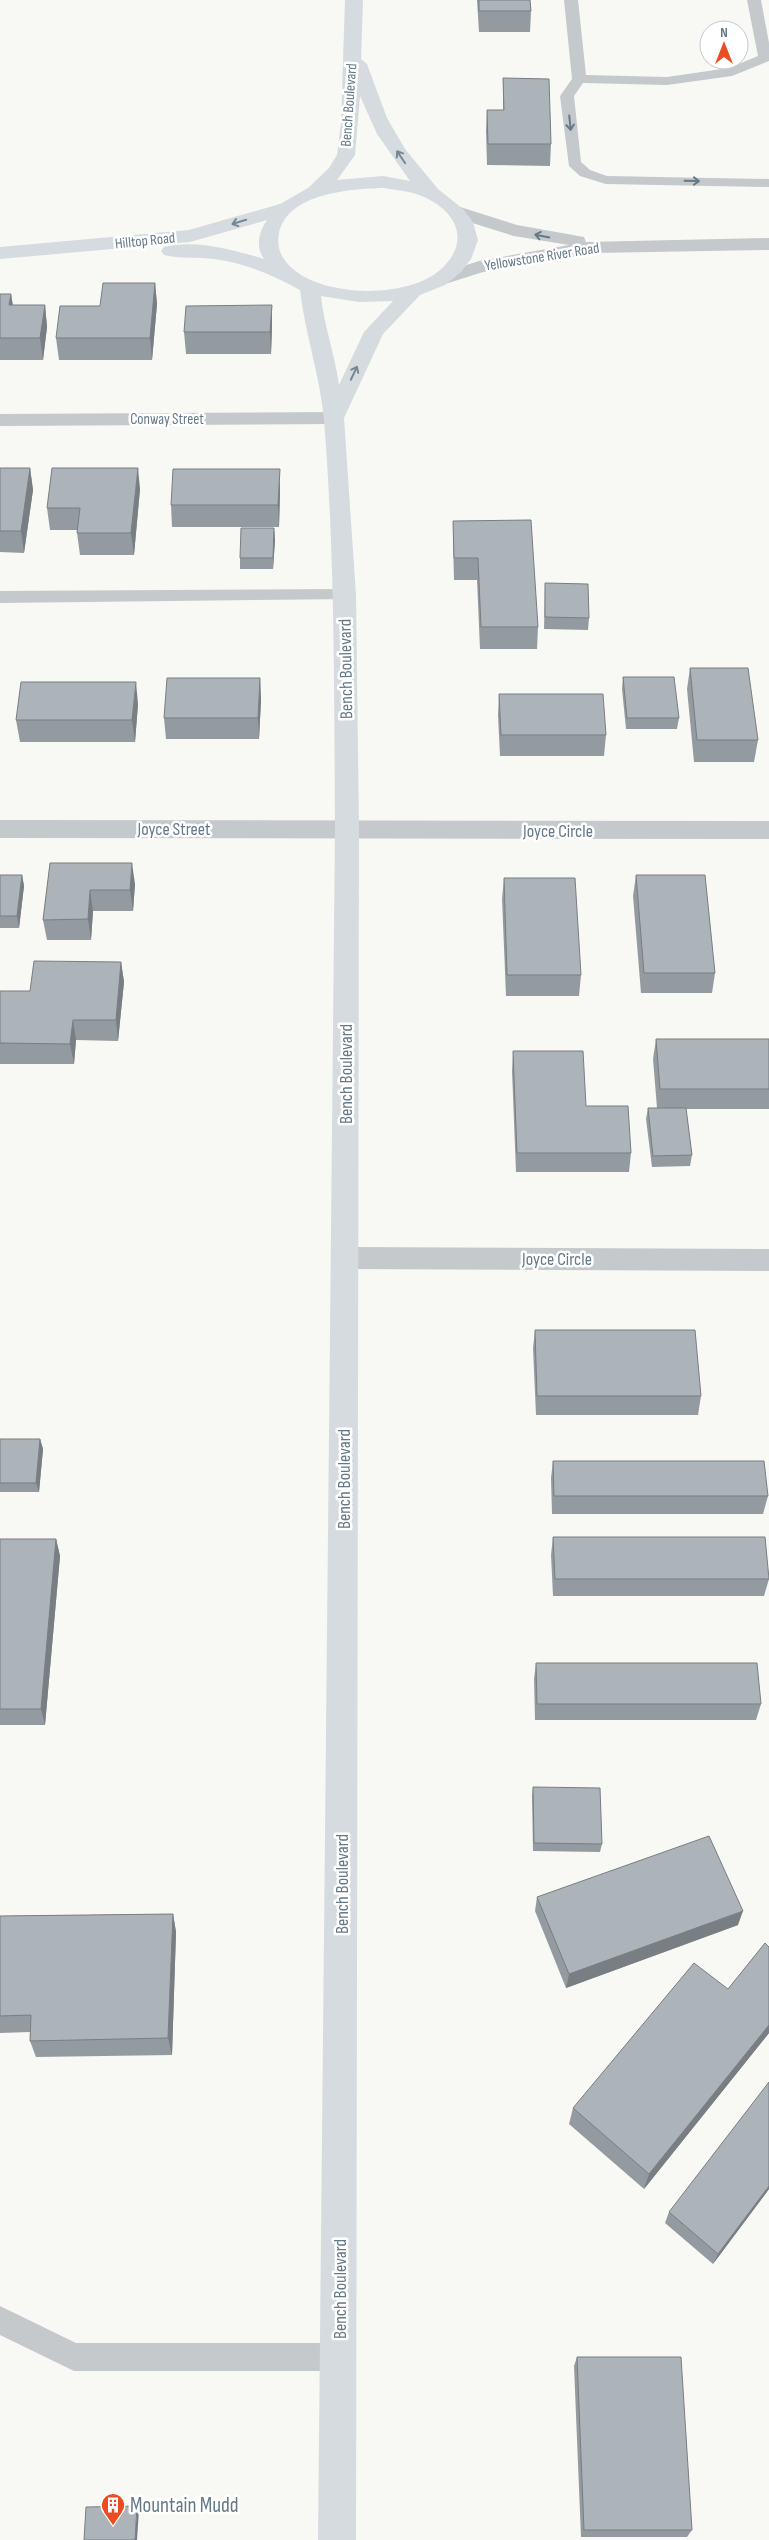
<svg xmlns="http://www.w3.org/2000/svg" width="769" height="2540" font-family="'Sofia Sans Condensed',sans-serif">
  <style>
    .lines { fill: none; stroke-linecap: round; stroke-linejoin: round }
    .service { fill: #c5c9cc; fill-rule: evenodd }
    .minor { fill: #c5c9cc; fill-rule: evenodd }
    .tertiary { fill: #c5c9cc; fill-rule: evenodd }
    .secondary { fill: #d6dbdf; fill-rule: evenodd }
    .wall { fill: #949ba0 }
    .shaded-wall { fill: #787e82 }
    .building { fill: #acb4ba; stroke: #787e82 }
    .oneway { stroke: #657987 }
    .oneway2 { stroke: #768894 }
    .labels { text-anchor: middle; dominant-baseline: central; stroke-width: 5; stroke-linejoin: round; paint-order: stroke }
    .far-street-label { font-size: 15px; fill: #657987; stroke: #fff }
    .street-label { font-size: 18px; fill: #657987; stroke: #fff }
    .near-poi-label { font-size: 21px; fill: #657987; stroke: #fff; text-anchor: start }
  </style>
  <rect width="100%" height="100%" fill="#f8f8f5"/>
  <g class="lines">
    <path class="service" d="M564,0H578L586,75L667,77L729,68L758,56L747,0H761L769,43V61L732,76L667,85L583,83L574,96L581,162L590,170L607,176L769,179V187L606,184L580,176L569,166L560,96L572,79Z
      M345,589L351,591L354,595L351,599L0,603V591Z
      M0,2306L76,2343H339L349,2347L353,2357L349,2367L339,2371H74L0,2335Z"/>
    <path class="minor" d="M334,412L341,413L344,418L341,423L334,424L0,426V414Z
      M0,820L769,821V839L0,838Z
      M345,1247L769,1249V1271L345,1269L335,1266L331,1258L335,1250Z"/>
    <path class="tertiary" d="M457,206L517,225L584,237L586,242L769,238V250L593,253L483,272L442,285L435,283L432,279L435,275L479,261L569,245L514,236L450,216L447,212L450,208Z"/>
    <path class="secondary" d="M345,0H363L361,59L367,64L387,118L405,149L438,189L463,209L473,222L478,240L471,259L461,272L445,285L420,295L383,334L344,418L356,595L359,829L356,2540H318L335,829C334,692 335,556 324,420C320,375 305,334 300,290C273,275 245,263 214,259C198,257 180,259 164,255L161,251L164,247C196,239 234,250 264,259C255,246 259,232 267,220L190,242L0,259V247L189,230L280,204L308,188L329,168L337,155L341,123ZM360,96L377,134L410,181L383,176L337,180L355,155ZM383,188C396,190 411,191 424,197C458,212 471,243 440,270C406,300 315,298 286,262C279,253 277,244 279,233C288,193 350,189 383,188ZM321,296L359,302L393,301L364,332L339,385C335,355 324,326 321,296Z"/>
  </g>
  <path class="wall" d="M477,0H530L531,11L530,32H479Z
    M503,78L551,144L550,166L487,165L486,131L487,110H503Z
    M155,283L157,304L152,360H59L56,338L100,306Z
    M0,294H11L13,305H45L47,327L43,360H0Z
    M272,305V327L271,354H186L184,332Z
    M0,468H30L33,490L24,553L0,552Z
    M140,489L134,555H80L77,533V530H50L47,508Z
    M280,491L279,527H172L171,505Z
    M453,521L538,627L537,649H480L477,580H454L453,542Z
    M274,528L275,540L273,569H240V558Z
    M545,583L589,618L588,630L544,629Z
    M690,668L758,740L754,762H694L687,689Z
    M623,677L679,718L677,729H626L622,689Z
    M260,678L261,700L259,739H166L164,718Z
    M499,694L606,735L604,756H500L498,715Z
    M138,704L135,742H20L16,720Z
    M50,863L135,884L133,911H93L91,940H47L43,920Z
    M0,875H22L24,886L19,928H0Z
    M636,875L715,973L712,993H641L633,896Z
    M504,878L581,975L579,996H506L502,899Z
    M121,962L124,982L118,1041L76,1040L74,1064H0V991H30Z
    M656,1039H769V1109H686L692,1155L690,1166L652,1167L646,1119L648,1108H657L653,1059Z
    M513,1051L586,1106L631,1153L629,1172H516L512,1071Z
    M535,1330L701,1396L698,1415H536L533,1348Z
    M0,1439H40L43,1449L39,1492H0Z
    M553,1461L768,1496L763,1514H552L551,1478Z
    M553,1537L769,1579L764,1596H553L551,1555Z
    M0,1539H56L60,1556L45,1725H0Z
    M536,1663L761,1704L756,1720H535L534,1679Z
    M533,1787L602,1844L600,1852L533,1851L532,1796Z
    M537,1897L738,1925L566,1988L535,1911Z
    M173,1914L176,1932L172,2055L36,2057L30,2041V2032L0,2033V1916Z
    M769,1947V2033L644,2189L569,2124L573,2108L728,1989Z
    M769,2189L713,2264L665,2223L669,2212Z
    M577,2357L692,2530L687,2537H581L574,2366Z"/>
  <path class="shaded-wall" d="M155,283L157,304L152,360L150,338Z
    M11,294L14,315L9,305Z
    M45,305L47,327L43,360L40,338Z
    M272,305V327L271,354L270,332Z
    M30,468L33,490L24,553L21,531Z
    M138,468L140,489L134,555L131,533Z
    M280,469V491L279,527L278,505Z
    M274,528L275,540L273,569V558Z
    M260,678L261,700L259,739L258,718Z
    M136,682L138,704L135,742L132,720Z
    M132,863L135,884L133,911L130,890Z
    M22,875L24,886L19,928L17,916Z
    M90,890L93,911L91,940L88,919Z
    M121,962L124,982L118,1041L116,1020Z
    M73,1020L76,1040L74,1064L70,1044Z
    M40,1439L43,1449L39,1492L36,1483Z
    M56,1539L60,1556L45,1725L41,1709Z
    M743,1911L738,1925L566,1988L569,1974Z
    M173,1914L176,1932L172,2055L168,2038Z
    M769,2025V2033L644,2189L649,2174Z
    M769,2186V2189L713,2264L718,2254Z
    M137,2506L139,2510L137,2540H135Z"/>
  <path class="building" d="M479,0H530L531,11H479Z
    M503,78L549,79L551,144H488L487,110H504Z
    M103,283H155L150,338H56L60,306H100Z
    M0,294H11L9,305H45L40,338H0Z
    M272,305L270,332H184L186,306Z
    M0,468H30L21,531H0Z
    M52,468H138L131,533H77L80,508H47Z
    M173,469H280L278,505H171Z
    M531,520L538,627H481L478,558H454L453,521Z
    M241,528H274L273,558H240Z
    M545,583L588,584L589,618L545,617Z
    M690,668H748L758,740H697Z
    M623,677H674L679,718H627Z
    M167,678H260L258,718H164Z
    M21,682H136L132,720H16Z
    M499,694H603L606,735H501Z
    M50,863H132L130,890H90L88,919L43,920Z
    M0,875H22L17,916H0Z
    M636,875H705L715,973H644Z
    M504,878H575L581,975H507Z
    M34,961L121,962L116,1020H73L70,1044L0,1043V991H30Z
    M656,1039H769V1089H660Z
    M513,1051H583L586,1106H628L631,1153H517Z
    M648,1108H686L692,1155L653,1156Z
    M535,1330H695L701,1396H537Z
    M0,1439H40L36,1483H0Z
    M553,1461H764L768,1496H554Z
    M553,1537H765L769,1579H555Z
    M0,1539H56L41,1709H0Z
    M536,1663H757L761,1704H537Z
    M533,1787L600,1788L602,1844L534,1843Z
    M709,1836L743,1911L569,1974L537,1897Z
    M173,1914L168,2038L30,2041L31,2015L0,2016V1916Z
    M765,1943L769,1947V2025L649,2174L573,2108L694,1963L728,1989Z
    M769,2082V2186L718,2254L669,2212Z
    M577,2357H681L692,2530H584Z
    M137,2506L135,2540H84L86,2507Z"/>
  <defs><path id="oneway-shaft" d="M-6 0H5M1.5-3L5.5 0L1.5 3" fill="none" stroke-width="1.6" stroke-linecap="round" stroke-linejoin="round" transform="scale(1.25)"/></defs>
  <g class="oneway">
    <use href="#oneway-shaft" transform="translate(570 123) rotate(84)"/>
    <use href="#oneway-shaft" transform="translate(692 181) rotate(1)"/>
    <use href="#oneway-shaft" transform="translate(542 236) rotate(-169)"/>
  </g>
  <g class="oneway2">
    <use href="#oneway-shaft" transform="translate(401 157) rotate(-124)"/>
    <use href="#oneway-shaft" transform="translate(239 222) rotate(163)"/>
    <use href="#oneway-shaft" transform="translate(354 373) rotate(-65)"/>
  </g>
  <defs>
    <g id="building-pin" transform="scale(1.25)"><path d="M0 17L-7.5 6A9.5 9.5 0 1 1 7.5 6Z" fill="#eb4c22" stroke="#fff"/><path d="M-4-6H4V6H1V3H-1V6H-4ZM-2.5-4.3h1.7v1.8h-1.7ZM.8-4.3h1.7v1.8H.8ZM-2.5-1h1.7V.8h-1.7ZM.8-1h1.7V.8H.8Z" fill="#fff"/></g>
  </defs>
  <g fill-rule="evenodd">
    <use href="#building-pin" x="113" y="2505"/>
  </g>
  <g class="labels">
    <g class="far-street-label">
      <text transform="translate(349 105) rotate(-86)">Bench Boulevard</text>
      <text transform="translate(145 241) rotate(-6)">Hilltop Road</text>
      <text transform="translate(542 257) rotate(-9)">Yellowstone River Road</text>
      <text x="167" y="419">Conway Street</text>
    </g>
    <g class="street-label">
      <text transform="translate(346 669) rotate(-91)">Bench Boulevard</text>
      <text x="174" y="829">Joyce Street</text>
      <text x="558" y="831">Joyce Circle</text>
      <text transform="translate(346 1074) rotate(-90)">Bench Boulevard</text>
      <text x="557" y="1259">Joyce Circle</text>
      <text transform="translate(344 1479) rotate(-90)">Bench Boulevard</text>
      <text transform="translate(342 1884) rotate(-90)">Bench Boulevard</text>
      <text transform="translate(340 2289) rotate(-90)">Bench Boulevard</text>
    </g>
    <g class="near-poi-label">
      <text x="130" y="2505">Mountain Mudd</text>
    </g>
  </g>
  <g transform="translate(724 45)"><circle r="24" fill="#ffffff" stroke="#c1c9cf"/>
  <path d="M0-4L9 19L0 12L-9 19Z" fill="#eb4c22"/>
  <text y="-8" font-size="14" font-weight="bold" text-anchor="middle" fill="#657987">N</text>
  </g>
</svg>
